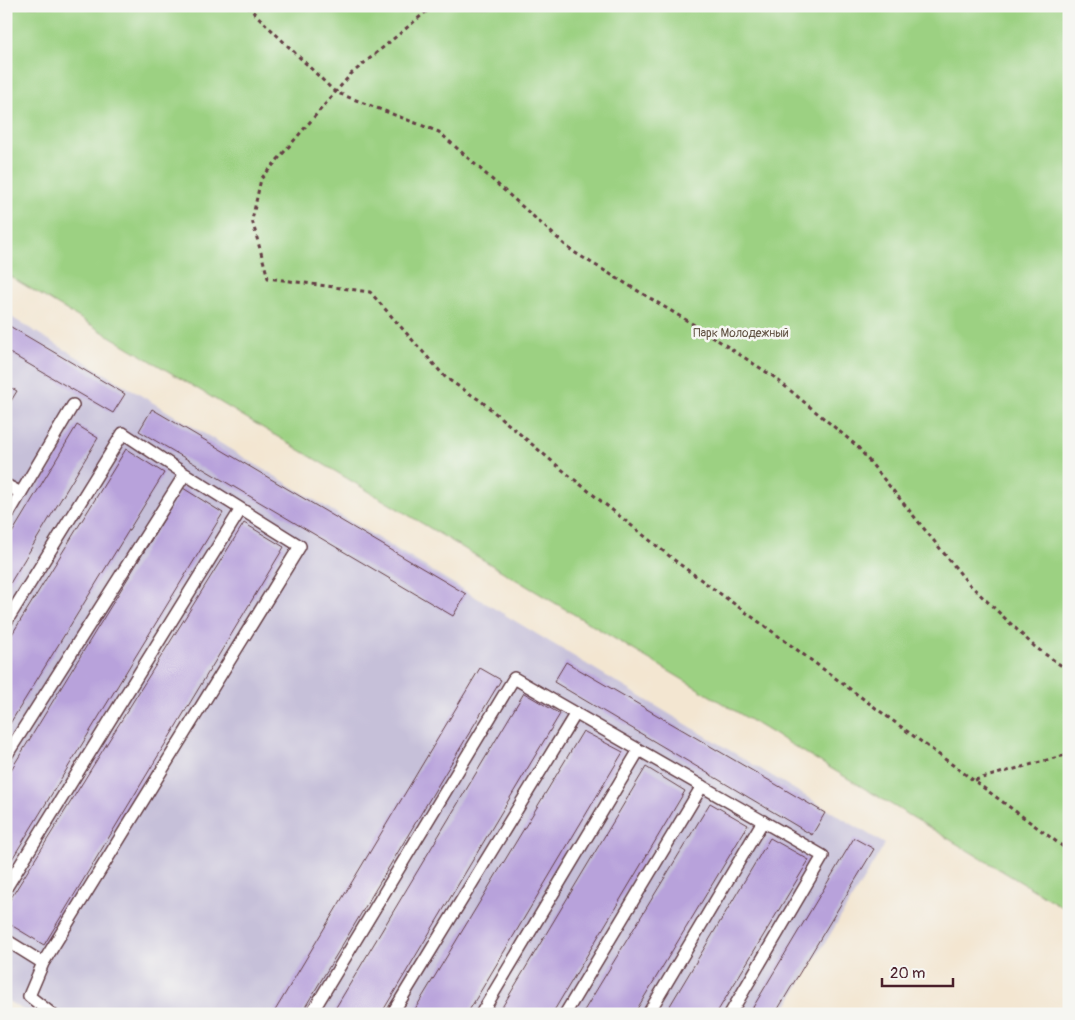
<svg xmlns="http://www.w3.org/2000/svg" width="1075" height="1020" font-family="Pangolin,sans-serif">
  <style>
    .industrial { fill: #c6c0d9 }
    .green { fill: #9cd182; stroke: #737856 }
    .building { fill: #b8a2db }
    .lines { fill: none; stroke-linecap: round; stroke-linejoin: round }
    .lane-casing { stroke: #633d44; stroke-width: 14 }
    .path { stroke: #633d44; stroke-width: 3; stroke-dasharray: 4 4; stroke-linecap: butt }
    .lane { stroke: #fff; stroke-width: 11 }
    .labels { text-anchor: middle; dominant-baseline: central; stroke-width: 5; stroke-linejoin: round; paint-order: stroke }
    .park-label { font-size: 12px; fill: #635445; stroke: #f6f6f2 }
  </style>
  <rect width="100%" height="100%" fill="#f6f6f2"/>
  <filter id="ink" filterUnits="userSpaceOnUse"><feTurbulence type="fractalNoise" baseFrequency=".02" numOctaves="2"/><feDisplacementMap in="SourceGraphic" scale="10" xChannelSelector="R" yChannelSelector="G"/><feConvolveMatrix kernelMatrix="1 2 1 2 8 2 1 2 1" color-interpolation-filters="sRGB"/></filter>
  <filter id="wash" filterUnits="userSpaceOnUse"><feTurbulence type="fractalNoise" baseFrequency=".0096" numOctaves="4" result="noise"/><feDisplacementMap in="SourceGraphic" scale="20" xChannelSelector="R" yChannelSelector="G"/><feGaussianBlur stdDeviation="1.12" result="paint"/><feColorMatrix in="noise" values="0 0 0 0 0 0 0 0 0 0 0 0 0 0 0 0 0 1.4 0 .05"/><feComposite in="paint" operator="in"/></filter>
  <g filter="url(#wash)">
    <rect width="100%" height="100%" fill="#f3e6d1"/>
    <path class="industrial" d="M6,314L885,844L782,1014H30L6,1000Z"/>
    <path class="green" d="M6,6H1069V911L6,274Z"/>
    <g id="blocks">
      <path class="building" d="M6,324L125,394L113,413L6,351Z
        M6,385L17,391L6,409Z
        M152,409L466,594L453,616L139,431Z
        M77,425L98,438L6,590V543Z
        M126,449L164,473L6,730V644Z
        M183,488L223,513L6,869V778Z
        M244,523L284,547L44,945L6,922V906Z
        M566,662L825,813L812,835L554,682Z
        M480,668L501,680L301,1014H273Z
        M524,693L560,714L381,1014H332Z
        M583,731L623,752L467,1014H412Z
        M646,767L685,791L552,1014H498Z
        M710,803L748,825L634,1014H582Z
        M770,838L809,860L716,1014H665Z
        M854,838L874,849L775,1014H749Z"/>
    </g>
  </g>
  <g filter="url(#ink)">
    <use href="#blocks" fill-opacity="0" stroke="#633d44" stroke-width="1"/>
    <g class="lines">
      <g class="lane-casing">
        <path id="lane" d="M6,485L21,493
          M6,518L73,405
          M6,622L123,433L185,474L6,756
          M6,888L241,509L185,474
          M6,940L43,963
          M52,1014L29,996L43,963L300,546L241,509
          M311,1014L514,678L823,856L730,1014
          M392,1014L576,713
          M481,1014L639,750
          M565,1014L702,786
          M648,1014L763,821"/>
      </g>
      <path class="path" d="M247,6L335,92L439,132L572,251L696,326L774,377L857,446L968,583L1035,647L1069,671
        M433,6L351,74L261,179L252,220L268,278L370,292L446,378L481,401L560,468L678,563L777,635L1069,851
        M975,780L1069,754"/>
      <use href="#lane" class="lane"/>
    </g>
  </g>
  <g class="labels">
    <g class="park-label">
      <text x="741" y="333">Парк Молодежный</text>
    </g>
  </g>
  <rect width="1075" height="1020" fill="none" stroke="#f6f6f2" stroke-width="25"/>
  <path d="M882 978v8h71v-8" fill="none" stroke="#4a1f2b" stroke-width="2.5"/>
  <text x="890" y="978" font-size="15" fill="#4a1f2b" stroke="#f6f6f2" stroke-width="4" paint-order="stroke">20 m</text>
</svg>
